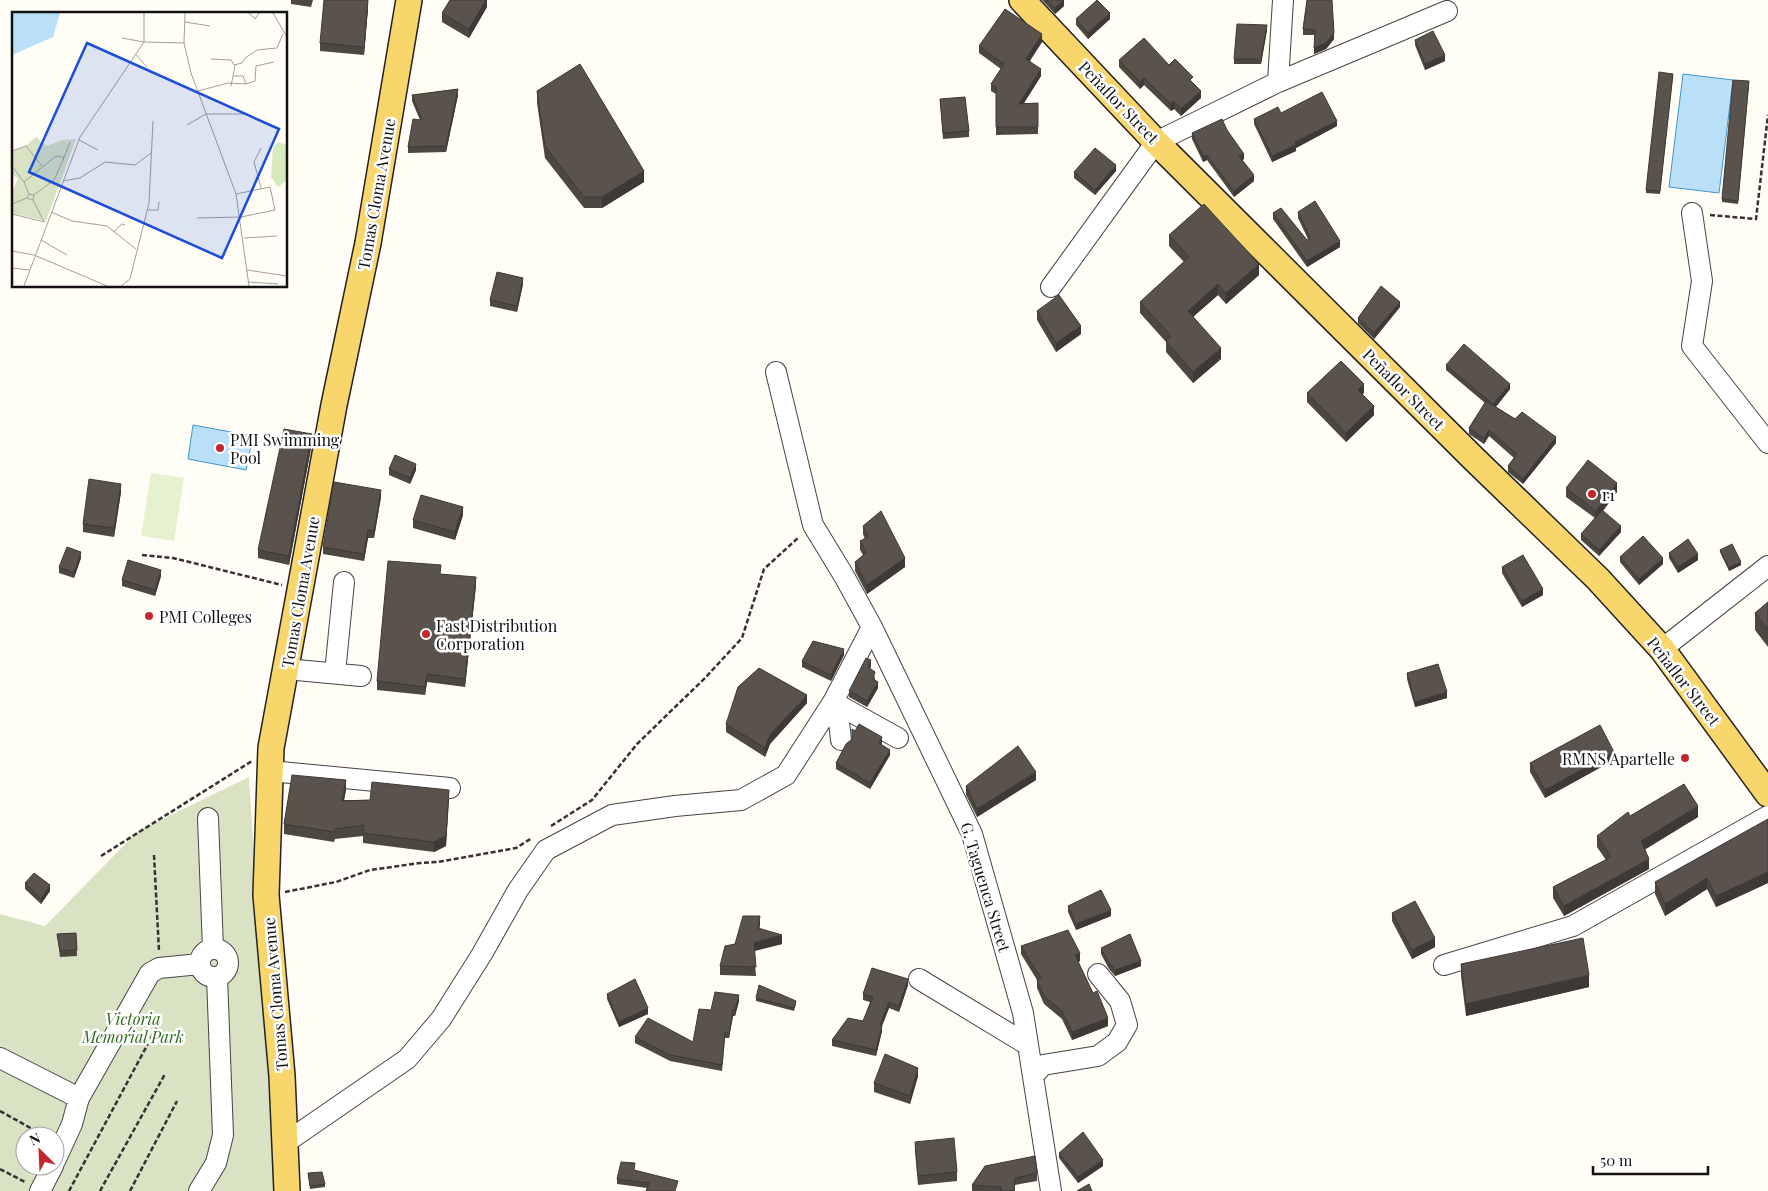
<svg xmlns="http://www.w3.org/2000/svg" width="1768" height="1191" font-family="'Playfair Display',serif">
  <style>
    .cemetery { fill: #d9e3c4; fill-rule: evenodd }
    .pitch { fill: #e6f2cf }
    .water { fill: #b9e0f7; stroke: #3f96cf }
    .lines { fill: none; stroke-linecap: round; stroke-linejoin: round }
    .minor-casing { stroke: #444; stroke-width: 22 }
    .major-casing { stroke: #222; stroke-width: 28 }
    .path { stroke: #333; stroke-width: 2.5; stroke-dasharray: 5 2.5; stroke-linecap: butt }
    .minor { stroke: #fff; stroke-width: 20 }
    .major { stroke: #f9d66b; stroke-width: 25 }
    .wall { fill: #4d4742 }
    .shaded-wall { fill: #3f3936 }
    .building { fill: #5a524d; stroke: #3f3936 }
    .poi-dot { fill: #c4262e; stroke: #fff; stroke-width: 2 }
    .labels { text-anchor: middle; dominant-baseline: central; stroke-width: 5; stroke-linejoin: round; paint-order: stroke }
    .street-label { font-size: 16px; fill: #111; stroke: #fff }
    .poi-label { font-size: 16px; fill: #111; stroke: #fff; text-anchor: start }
    .park-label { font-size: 16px; font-style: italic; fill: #2f6b1f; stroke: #fff }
    .inset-road { fill: none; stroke: #a09f9a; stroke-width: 1 }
    .view { fill: #1d4ed8; fill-opacity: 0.15; stroke: #1d4ed8; stroke-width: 2.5 }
    .inset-edge { fill: none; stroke: #111; stroke-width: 2.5 }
  </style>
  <rect width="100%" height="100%" fill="#fffdf5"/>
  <path class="cemetery" d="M249,777L275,1191H0V914L45,926L138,831ZM25,1136H55V1166H25Z"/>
  <path class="pitch" d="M151,473L184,478L174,541L141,536Z"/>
  <path class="water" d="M1683,74L1733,80L1719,193L1669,187Z
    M193,425L253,436L246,470L188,459Z"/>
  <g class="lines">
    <g class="minor-casing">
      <path id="minor" d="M1278,82L1283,0
        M1692,213L1702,281L1692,346L1768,443
        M1051,287L1156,142L1278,82L1447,11
        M776,372L813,525L844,576L872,627L972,834L1023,1013L1051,1191
        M1662,649L1768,566
        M286,669L361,676
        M335,673L344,582
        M833,702L898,738
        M841,740L839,722L842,707
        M270,771L450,788
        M208,818L213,949
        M200 963a14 14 0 1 1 28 0a14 14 0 1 1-28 0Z
        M1444,965L1573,926L1768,816
        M919,979L1028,1045
        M0,1058L79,1098
        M1033,1076L1043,1065L1098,1056L1117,1042L1127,1025L1120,1001L1098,974
        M285,1143L407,1059L441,1019L482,954L518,890L546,850L612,815L675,806L741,800L786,775L833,702L872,627
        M55,1161L72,1124L79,1098L150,973L159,968L200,964
        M40,1191L53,1166
        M199,1191L216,1163L223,1135L217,977"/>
    </g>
    <g class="major-casing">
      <path id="major" d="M1022,0L1156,142L1472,457L1598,579L1662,649L1768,794
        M287,1191L282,1076L266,895L271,748L334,405L368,243L409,0"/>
    </g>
    <path class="path" d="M1710,215L1756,219L1768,115
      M142,555L173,558L282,585
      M551,826L592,800L637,744L705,678L742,638L764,569L799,537
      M154,855L159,951
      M101,856L252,761
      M285,892L336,882L370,870L420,863L438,862L516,848L532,838
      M0,1111L45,1136
      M0,1169L25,1182
      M69,1191L158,1025
      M100,1191L165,1074
      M130,1191L177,1101"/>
    <use href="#minor" class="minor"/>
    <use href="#major" class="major"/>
  </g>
  <path class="wall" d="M291,0H313L311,7L291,4Z
    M487,0V7L469,38L442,22V13Z
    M1042,0H1064V6L1055,14Z
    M1307,0L1334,39L1326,49L1314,54L1315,35H1303V29Z
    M368,8L364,55L320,51V43Z
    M1076,19H1110L1088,39L1076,25Z
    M1267,30L1261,64H1234V59Z
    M1415,40L1445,61L1425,70L1415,45Z
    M1042,42L1030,61L1041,76L1024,103H1038V134L996,135V94L991,91V84L1001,69L979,53V46Z
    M1119,60L1169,65L1193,83L1201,98L1181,116L1174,109L1171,111L1144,85L1140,89L1119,67Z
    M1673,74L1660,194L1646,193V190Z
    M1749,84L1738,204L1722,202V199Z
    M537,91L644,182L602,208H584L545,158L537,103Z
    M412,95H458L446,152L408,153V147L420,120L412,101Z
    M940,99L969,131V137L943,139Z
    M1254,119L1337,126L1296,148V151L1272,162L1254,124Z
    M1227,130L1244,159L1242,160L1254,181L1234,197L1207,160L1203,162L1192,139V133Z
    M1116,171L1095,195L1074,178V172Z
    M1298,212L1340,247L1307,267L1273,219V213L1307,240L1308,239L1298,218Z
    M1169,235L1259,275L1226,304L1218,295L1193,317L1221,359L1193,383L1166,352V342L1140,313V302L1184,262L1169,246Z
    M523,284L517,312L490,306V300Z
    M1400,307L1374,339L1358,323V318Z
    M1037,311L1081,334L1056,352L1037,320Z
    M1446,365L1510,389L1496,407L1556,443L1523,484L1508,472V466L1514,458L1489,436L1484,444L1469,434V428L1485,403L1446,370Z
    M1307,393H1364L1362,394L1374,415L1346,442L1307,402Z
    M312,443L289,565L258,558V550Z
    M389,469L416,470L410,484L389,475Z
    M1566,488L1617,492L1603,511L1621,532L1599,556L1581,540V534L1595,518L1566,497Z
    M121,492L114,537L83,532V524Z
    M381,497L374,538H368L364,561L323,554V547Z
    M463,515L455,540L413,528V520Z
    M863,526L905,567L867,594L855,571V562L863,555L860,550V541L865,539L863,534Z
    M1720,550L1741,565L1729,571L1720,552Z
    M1669,553L1698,560L1678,573L1669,558Z
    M1620,557L1663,564L1639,585L1620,562Z
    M81,558L74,578L59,573V567Z
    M1502,567L1543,595L1522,607L1502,573Z
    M441,575L476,585L465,687L427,682L425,695L377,690V681Z
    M161,576L155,596L122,586V580Z
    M1768,602V647L1755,630V613Z
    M844,655L831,681L802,667V661Z
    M871,666L870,669L875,678V680L878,688L867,707L849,697V691Z
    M1407,673L1447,698L1415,707L1407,679Z
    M807,703L770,744L765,757L726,732V724Z
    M855,731L882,743L881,744L890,755L870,789L836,769V763L852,739Z
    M1614,760L1545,798L1530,772V763Z
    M1036,780L977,817L966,795V786Z
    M346,790L344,800H449L446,846L434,852L363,843V836L335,839L334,842L284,834V824Z
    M1630,816L1698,817L1645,849L1649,869L1564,916L1553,898V887L1606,860L1597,847V836Z
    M1768,819V883L1716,907L1707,889L1665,916L1655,894V882Z
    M25,883L50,891L41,904L25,889Z
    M1068,906L1111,916L1076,930L1068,912Z
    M1392,913L1435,947L1412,959L1392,921Z
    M760,925L759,928L782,944L754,951L756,976L720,975V966L735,944Z
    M76,933L77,956L60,957L57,934Z
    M1021,946L1080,961L1078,962L1108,1026L1072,1040L1062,1019L1044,1004L1037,988V980L1021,954Z
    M1101,948L1141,966L1115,976L1109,969L1101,954Z
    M1461,964L1589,987L1466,1016L1461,976Z
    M908,985L899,1012L889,1008L882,1026V1031L876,1056L832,1046V1040L863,1021L870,1002L863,1000V994Z
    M607,994L648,1014L619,1027L607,999Z
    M756,998L796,1004L794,1011L756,1001Z
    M739,1001L735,1016H733L729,1038H725L722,1071L670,1061L635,1043V1037L693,1042L711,1010Z
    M918,1076L910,1104L874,1092V1083Z
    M915,1142L957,1172V1181L918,1185L915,1151Z
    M1059,1153L1103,1166L1078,1183L1059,1158Z
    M634,1170L678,1187L647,1188L617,1184V1179Z
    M308,1173L325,1184V1187L310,1189Z
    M1037,1173V1181L1015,1185V1191H972V1185Z"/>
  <path class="shaded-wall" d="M368,0V8L364,55V47Z
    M486,0H487V7L469,38V29Z
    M1064,0V6L1055,14V8Z
    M1110,13V19L1088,39V33Z
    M1267,25V30L1261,64V59Z
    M1334,33V39L1326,49L1314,54V48Z
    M1042,34V42L1026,66V59Z
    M1445,55V61L1425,70V64Z
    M1041,69V76L1019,111V104Z
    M1144,78V85L1140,89V82Z
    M458,89V95L446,152V146Z
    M1201,91V98L1181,116V109Z
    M1174,101V109L1171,111V104Z
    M1337,121V126L1296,148V151L1272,162V156L1295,142Z
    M1244,154V159L1239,162V156Z
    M1207,155V160L1203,162V156Z
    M1116,165V171L1095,195V190Z
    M644,171V182L602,208V197Z
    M1254,175V181L1234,197V191Z
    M1340,241V247L1307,267V261Z
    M1259,264V275L1226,304V293Z
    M523,278V284L517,312V306Z
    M1218,284V295L1188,321V311Z
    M1400,302V307L1374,339V333Z
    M1081,326V334L1056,352V343Z
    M1221,348V359L1193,383V372Z
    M1364,384V393L1358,398V390Z
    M1510,384V389L1493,410V404Z
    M1374,406V415L1346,442V433Z
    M1489,430V436L1484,444V438Z
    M312,434V443L289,565V556Z
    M1556,437V443L1523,484V479Z
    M416,464V470L410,484V478Z
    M1617,483V492L1596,519V511Z
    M121,484V492L114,537V528Z
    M381,490V497L374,538V531Z
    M463,507V515L455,540V532Z
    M1621,526V532L1599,556V550Z
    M368,530V538L364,561V554Z
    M81,552V558L74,578V573Z
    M1698,554V560L1678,573V567Z
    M905,558V567L867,594V585Z
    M1663,558V564L1639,585V579Z
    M1741,562V565L1729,571V568Z
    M161,570V576L155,596V590Z
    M476,577V585L465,687V679Z
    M1543,589V595L1522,607V601Z
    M844,649V655L831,681V675Z
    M871,660V666L868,673V667Z
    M427,674V682L425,695V687Z
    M878,682V688L867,707V701Z
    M1447,692V698L1415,707V702Z
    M807,695V703L770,744L765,757V748L770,735Z
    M882,737V743L879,748V743Z
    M890,750V755L870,789V783Z
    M1614,752V760L1545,798V790Z
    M1036,772V780L977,817V809Z
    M346,780V790L342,811V801Z
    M449,790L446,846L434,852V842Z
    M1698,806V817L1641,852V841Z
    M1649,859V869L1564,916V906Z
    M1768,872V883L1716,907V896Z
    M1707,878V889L1665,916V904Z
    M50,885V891L41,904V899Z
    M1111,910V916L1076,930V924Z
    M760,916V925L758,937V928Z
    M782,935V944L754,951V943Z
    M1435,938V947L1412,959V950Z
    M1080,953V961L1075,963V955Z
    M1141,961V966L1115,976V970Z
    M1589,975V987L1466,1016V1004Z
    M908,979V985L899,1012V1006Z
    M739,995V1001L735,1016V1010Z
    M889,1002V1008L880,1031V1025Z
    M648,1008V1014L619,1027V1022Z
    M733,1010V1016L729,1038V1033Z
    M1108,1018V1026L1072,1040V1032Z
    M882,1026V1031L876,1056V1050Z
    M918,1068V1076L910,1104V1096Z
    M1103,1160V1166L1078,1183V1177Z"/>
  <path class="building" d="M324,0H368L364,47L320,43Z
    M450,0H486L469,29L442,13Z
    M1047,0H1064L1055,8Z
    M1097,0L1110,13L1088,33L1076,19Z
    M1307,0H1332L1334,33L1326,43L1314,48L1315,30L1303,29Z
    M1005,9L1042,34L1026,59L1041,69L1019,104L1038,103V127H996V87L991,84L1004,64L979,46Z
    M1237,24L1267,25L1261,59H1234Z
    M1433,31L1445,55L1425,64L1415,40Z
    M1144,38L1169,65L1175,59L1193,77L1190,80L1201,91L1181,109L1174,101L1171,104L1144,78L1140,82L1119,60Z
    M580,64L644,171L602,197H584L545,146L537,91Z
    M1659,72L1673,74L1660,191L1646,190Z
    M1733,80L1749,81L1738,201L1722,199Z
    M458,89L446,146L408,147L413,119L422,120L412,95Z
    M1322,92L1337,121L1295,142L1296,145L1272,156L1254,119L1278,107L1281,113Z
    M965,97L969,131L943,133L940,99Z
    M1222,119L1227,130L1244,154L1239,156L1254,175L1234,191L1207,155L1203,156L1192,133Z
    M1095,148L1116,165L1095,190L1074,172Z
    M1315,201L1340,241L1307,261L1273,213L1281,208L1307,240L1310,238L1298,212Z
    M1204,204L1259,264L1226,293L1218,284L1188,311L1221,348L1193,372L1166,341L1171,336L1140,302L1189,257L1169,235Z
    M497,272L523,278L517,306L490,300Z
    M1381,286L1400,302L1374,333L1358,318Z
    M1059,295L1081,326L1056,343L1037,311Z
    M1464,344L1510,384L1493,404L1446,365Z
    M1341,361L1364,384L1358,390L1374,406L1346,433L1307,393Z
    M1486,401L1515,419L1522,412L1556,437L1523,479L1508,466L1517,454L1489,430L1484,438L1469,428Z
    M284,429L312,434L289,556L258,550Z
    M395,455L416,464L410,478L389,469Z
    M1588,460L1617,483L1596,511L1566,488Z
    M89,479L121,484L114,528L83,524Z
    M334,482L381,490L374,531L368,530L364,554L323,547Z
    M421,495L463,507L455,532L413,520Z
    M1602,510L1621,526L1599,550L1581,534Z
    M881,511L905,558L867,585L855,562L866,553L860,541L868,537L863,526Z
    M1643,536L1663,558L1639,579L1620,557Z
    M1688,539L1698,554L1678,567L1669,553Z
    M1732,544L1741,562L1729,568L1720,550Z
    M67,547L81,552L74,573L59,567Z
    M1523,555L1543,589L1522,601L1502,567Z
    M128,560L161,570L155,590L122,580Z
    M388,561L441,565L440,574L476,577L465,679L427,674L425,687L377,681Z
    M1768,602V630L1755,613Z
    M813,641L844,649L831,675L802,661Z
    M866,658L871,660L868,667L875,672L873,679L878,682L867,701L849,691Z
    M1438,664L1447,692L1415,702L1407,673Z
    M759,668L807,695L770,735L765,748L726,724L738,687Z
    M859,724L882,737L879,743L890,750L870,783L836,763L846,744L852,739V729L855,731Z
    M1600,725L1614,752L1545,790L1530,763Z
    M1018,746L1036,772L977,809L966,786Z
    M292,775L346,780L342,801L370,800L372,782L449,790L446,836L434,842L363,833L364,825L335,829L334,832L284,824Z
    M1684,784L1698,806L1641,841L1649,859L1564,906L1553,887L1611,857L1597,836L1628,812L1630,816Z
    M1768,819V872L1716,896L1707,878L1665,904L1655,882Z
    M34,873L50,885L41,899L25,883Z
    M1101,890L1111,910L1076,924L1068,906Z
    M1415,901L1435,938L1412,950L1392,913Z
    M743,916H760L758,928L782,935L754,943L756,967L720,966L725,946L735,944Z
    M1068,930L1080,953L1075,955L1093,993L1097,991L1108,1018L1072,1032L1062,1011L1044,996L1037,980L1041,978L1021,946Z
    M76,933L77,950L60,951L57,934Z
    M1130,934L1141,961L1115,970L1109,963L1101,948Z
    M1583,938L1589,975L1466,1004L1461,964Z
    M872,968L908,979L899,1006L889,1002L880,1025L882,1026L876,1050L832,1040L848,1018L863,1021L873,997L863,994Z
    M635,979L648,1008L619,1022L607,994Z
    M759,985L796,1001L794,1008L756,998Z
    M715,992L739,995L735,1010H733L729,1033L725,1032L722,1065L670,1055L635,1037L648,1018L693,1042L699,1009L711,1010Z
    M885,1054L918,1068L910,1096L874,1083Z
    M1083,1132L1103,1160L1078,1177L1059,1153Z
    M954,1138L957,1172L918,1176L915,1142Z
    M1035,1156L1037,1173L1015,1178L1014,1191H1001V1187L972,1185L985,1166Z
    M621,1162L635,1163L634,1170L678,1181L675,1191H646L649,1183L617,1179Z
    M322,1172L325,1184L310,1186L308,1173Z
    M1089,1184L1092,1191H1077Z"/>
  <g class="poi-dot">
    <circle cx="220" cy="448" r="5"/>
    <circle cx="1592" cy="494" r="5"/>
    <circle cx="149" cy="616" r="5"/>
    <circle cx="426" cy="634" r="5"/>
    <circle cx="1685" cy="758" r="5"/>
  </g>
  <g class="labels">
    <g class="street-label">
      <text transform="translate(1119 102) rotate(46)">Peñaflor Street</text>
      <text transform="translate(376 194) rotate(-80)">Tomas Cloma Avenue</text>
      <text transform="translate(1404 389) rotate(45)">Peñaflor Street</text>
      <text transform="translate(300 592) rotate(-80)">Tomas Cloma Avenue</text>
      <text transform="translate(1684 681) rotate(52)">Peñaflor Street</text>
      <text transform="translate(986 887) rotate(73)">G. Taguenca Street</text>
      <text transform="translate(275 994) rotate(-95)">Tomas Cloma Avenue</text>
    </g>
    <g class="poi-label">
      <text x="230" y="439">PMI Swimming<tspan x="230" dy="18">Pool</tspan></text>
      <text x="1602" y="494">r1</text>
      <text x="159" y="616">PMI Colleges</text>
      <text x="436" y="625">Fast Distribution<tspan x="436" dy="18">Corporation</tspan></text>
      <text x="1675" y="758" text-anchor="end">RMNS Apartelle</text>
    </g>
    <g class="park-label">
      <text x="133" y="1018">Victoria<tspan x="133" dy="18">Memorial Park</tspan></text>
    </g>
  </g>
  <g transform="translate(12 12)">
    <rect width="275" height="275" fill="#fffdf5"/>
    <path d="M266,130L275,133V168L266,175L259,165L261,136Z" fill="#d5ebbd"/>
    <path d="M24,125L35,134L50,128L64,127L34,209L0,201L1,178L6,167L0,162V139L12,135Z" fill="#d9e3c4"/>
    <path d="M0,1H48L41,25L0,43Z" fill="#b9e0f7"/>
    <path class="inset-road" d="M173,1L172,31L179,61L224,182L237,274M237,1L243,7L247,1M261,1L275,25M173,10L198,14M110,26L132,30V1M124,43L135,55M199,47L219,48L223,54L219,74M222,53L230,51L233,46L245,38L265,36L271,22M234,72L243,69L244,54L262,50M186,79L216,71L234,72L231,64H221M175,113L194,102H232M67,128L86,138M249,136L242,150L249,176M0,139L14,134L30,154M52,144L51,148L58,130M0,154L12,170M51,169L68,166L93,150L123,153L139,141M17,182L12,170L44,144L50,145M22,183L42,168L51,148M21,188L15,186L17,182L22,183L21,188L32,210M0,192L15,186M136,198H146L147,190M39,200L60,209L95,214L124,237M0,202L33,210M185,206L229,205L263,198L258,175L224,182M101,220L110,212L113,213M232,226L265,224M29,228L55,243M0,239L22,243L95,274M0,256L17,258M235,258L275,264M236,270L266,272M12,274L68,125L132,30L172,31M109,274L118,267L137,191L141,109"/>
    <path class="view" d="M75,31L267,117L210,246L17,160Z"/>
    <rect width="275" height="275" class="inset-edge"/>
  </g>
  <g transform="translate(40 1151) rotate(336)"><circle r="24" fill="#ffffff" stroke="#a0a0a0"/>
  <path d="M0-4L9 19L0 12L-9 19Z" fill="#c4262e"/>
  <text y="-8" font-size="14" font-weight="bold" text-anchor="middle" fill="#111111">N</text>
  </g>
  <path d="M1593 1166v8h115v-8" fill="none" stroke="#111111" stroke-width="2.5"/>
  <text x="1600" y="1166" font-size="15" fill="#111111" stroke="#ffffff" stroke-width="4" paint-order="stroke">50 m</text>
</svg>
